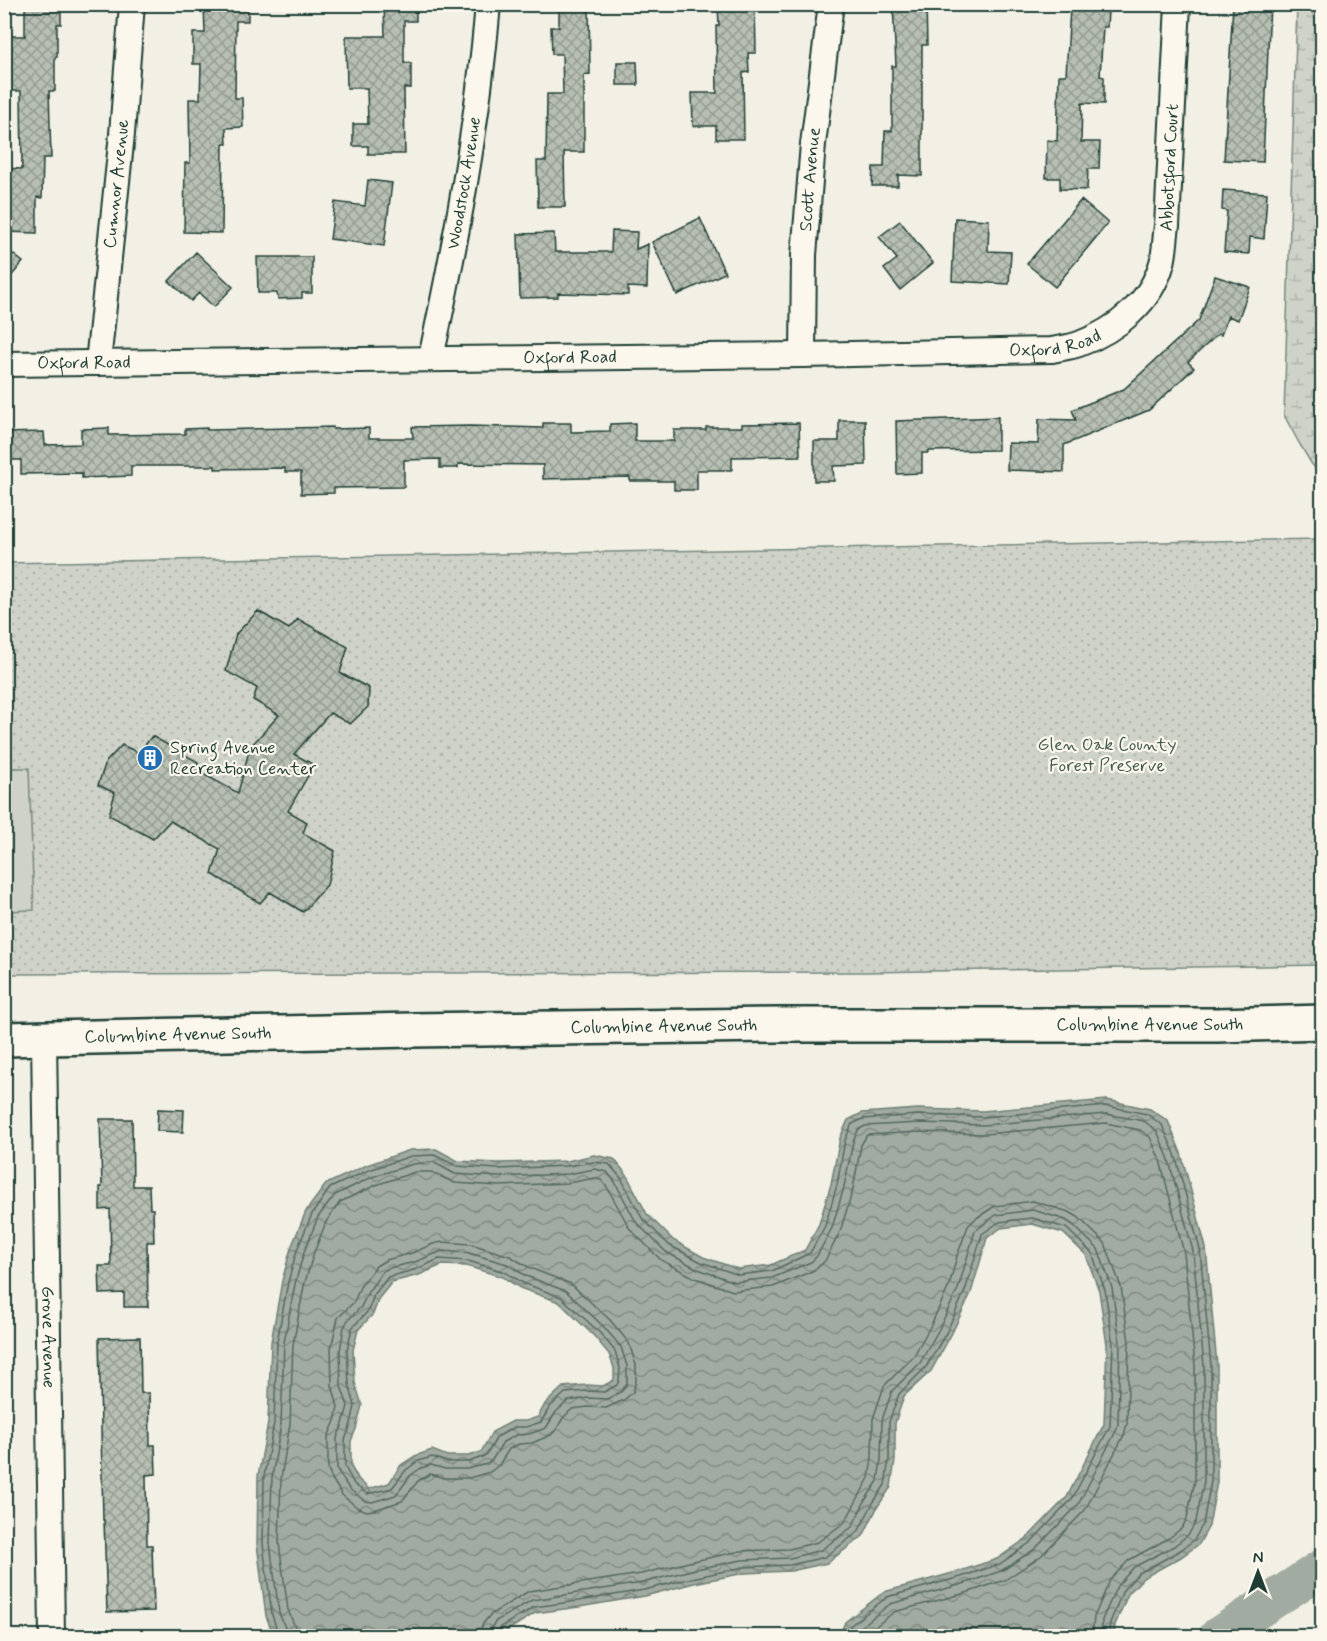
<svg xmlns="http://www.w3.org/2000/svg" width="1327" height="1641" font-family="Mynerve,sans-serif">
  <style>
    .green { fill: url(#green-dots); stroke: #77887e; stroke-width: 1.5 }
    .wetland { fill: url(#wetland-marsh); stroke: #77887e; stroke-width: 1.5 }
    .pitch { fill: #cfd2c8; stroke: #77887e; stroke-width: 1.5 }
    .water { fill: url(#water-waves); stroke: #6e7f75; stroke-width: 1.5; fill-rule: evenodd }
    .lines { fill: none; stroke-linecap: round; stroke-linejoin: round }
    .shore { stroke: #536960; stroke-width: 1.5 }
    .river { stroke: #a2aba1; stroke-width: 38 }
    .building { fill: url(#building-cross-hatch); stroke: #1f3d34; stroke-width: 1.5 }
    .street-casing { stroke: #1f3d34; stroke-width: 28 }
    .primary-casing { stroke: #1f3d34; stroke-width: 38 }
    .street { stroke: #fbf7ec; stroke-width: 24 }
    .primary { stroke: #fbf7ec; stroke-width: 33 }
    .labels { text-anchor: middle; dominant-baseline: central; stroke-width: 4.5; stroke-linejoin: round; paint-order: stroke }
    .street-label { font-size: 18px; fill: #1f3d34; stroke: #fbf7ec }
    .park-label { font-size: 18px; fill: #425b52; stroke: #fbf7ec }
    .poi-label { font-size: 18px; fill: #1f3d34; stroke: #fbf7ec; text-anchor: start }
  </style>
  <defs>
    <pattern id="green-dots" width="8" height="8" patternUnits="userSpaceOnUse" patternTransform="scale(1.5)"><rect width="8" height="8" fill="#cfd2c8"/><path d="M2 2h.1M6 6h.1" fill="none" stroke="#b1b5ac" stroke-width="1.8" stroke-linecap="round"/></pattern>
    <pattern id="wetland-marsh" width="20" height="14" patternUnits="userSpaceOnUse" patternTransform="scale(1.5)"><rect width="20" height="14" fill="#cfd2c8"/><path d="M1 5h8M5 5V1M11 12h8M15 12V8" fill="none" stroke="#b1b5ac"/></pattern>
    <pattern id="water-waves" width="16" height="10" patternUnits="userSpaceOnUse" patternTransform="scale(1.5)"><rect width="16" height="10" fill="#a2aba1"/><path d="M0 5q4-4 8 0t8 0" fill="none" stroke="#838c84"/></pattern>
    <pattern id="building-cross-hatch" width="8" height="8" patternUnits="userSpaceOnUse" patternTransform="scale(1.5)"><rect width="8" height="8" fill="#b7beb3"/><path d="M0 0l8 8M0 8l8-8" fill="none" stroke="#949c92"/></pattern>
  </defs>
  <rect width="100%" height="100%" fill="#f2f0e5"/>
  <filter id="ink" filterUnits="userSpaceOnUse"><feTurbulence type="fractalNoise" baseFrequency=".0167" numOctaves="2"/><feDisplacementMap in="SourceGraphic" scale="12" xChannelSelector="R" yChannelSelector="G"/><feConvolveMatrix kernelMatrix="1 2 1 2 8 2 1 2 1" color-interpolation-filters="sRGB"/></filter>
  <g filter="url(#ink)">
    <path class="green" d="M1322,539V965L867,972L5,974L4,563Z"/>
    <path class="wetland" d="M1297,5H1322V477L1311,463L1299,443L1284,415Z"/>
    <path class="pitch" d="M5,768H29L34,910L5,911Z"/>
    <path class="water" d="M1107,1100L1150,1109L1168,1121L1181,1153L1206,1248L1217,1365V1482L1209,1526L1199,1544L1181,1557L1143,1578L1128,1594L1115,1625L1114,1636H844L841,1632L845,1622L884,1592L960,1571L997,1559L1027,1538L1067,1497L1104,1424L1107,1345L1099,1291L1086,1255L1063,1233L1032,1224L1001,1228L987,1238L971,1293L951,1335L931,1371L904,1396L895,1423V1460L891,1487L878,1506L863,1536L827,1563L791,1571L745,1573L694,1583L645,1596L579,1607L535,1613L505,1632L501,1636H274L266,1616L257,1544L258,1476L268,1423L271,1342L282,1281L291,1248L306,1211L326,1184L367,1165L410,1150L436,1149L458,1161L498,1163L567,1161L594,1155L614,1159L626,1174L647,1214L673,1240L703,1257L738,1269L771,1265L805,1250L819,1224L831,1184L840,1138L848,1120L862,1113L918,1109L983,1111ZM442,1265L466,1266L503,1277L520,1288L559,1302L594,1336L609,1354L614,1368V1380L603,1386L587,1385L563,1387L545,1404L538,1417L526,1421H513L492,1432L481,1452L468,1456H447L432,1450L415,1456L401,1465L389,1483L369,1489L359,1480L351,1467V1441L356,1429L362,1405L355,1383L353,1350L358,1330L373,1314L379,1298L392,1282L419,1275Z"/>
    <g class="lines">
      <path class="shore" d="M442,1242L471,1244L510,1256L530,1268L571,1284L610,1320L629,1343L636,1365V1381L633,1392L624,1400L606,1408L588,1407L572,1409L563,1418L556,1430L551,1435L532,1443L519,1444L509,1449L499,1465L490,1472L469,1478H444L430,1474L418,1481L402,1501L374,1510L367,1511L358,1508L342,1495L331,1477L328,1468V1437L335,1421L338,1407L332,1385L331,1348L338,1318L354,1302L360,1287L376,1266L386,1260L412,1253L433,1244Z
        M442,1251L469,1253L507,1264L526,1276L566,1291L604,1327L621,1347L627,1366V1383L622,1391L607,1399L588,1398L568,1401L556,1412L546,1428L529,1434L516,1435L503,1442L492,1460L487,1464L467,1469H445L431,1465L421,1468L411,1475L396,1495L372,1502L365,1501L349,1489L337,1469V1438L343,1424L348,1406L341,1386L340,1351L344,1327L348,1320L361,1307L368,1292L383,1271L389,1268L415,1262Z
        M439,1259L468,1261L505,1272L523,1283L561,1297L599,1332L615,1351L620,1368L619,1381L617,1385L604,1392L587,1391L565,1393L550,1407L541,1422L526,1427H515L497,1437L487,1454L482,1457L469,1462H447L432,1457L418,1461L406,1470L392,1488L367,1494L354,1484L345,1467V1440L350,1427L355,1406L349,1384L347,1350L352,1328L368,1311L374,1295L388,1277L417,1269Z
        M279,1636L272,1615L263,1544L264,1476L274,1423L277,1342L288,1282L297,1250L312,1214L330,1188L369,1170L411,1156L434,1155L457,1166L497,1169L567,1166L594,1162L609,1164L621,1178L642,1218L669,1245L701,1262L739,1275L772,1271L810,1253L825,1226L837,1185L845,1140L852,1124L863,1119L918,1115L983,1117L1107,1106L1147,1114L1162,1125L1175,1154L1200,1250L1211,1366V1481L1203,1524L1194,1540L1178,1552L1139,1573L1123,1590L1110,1623L1108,1636
        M287,1636L286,1630L279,1613L270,1543L272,1477L281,1424L284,1343L295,1284L304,1252L318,1217L335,1195L372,1177L413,1164L433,1162L455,1174L498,1177L568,1174L595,1169L607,1172L615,1182L636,1222L666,1252L698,1269L735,1282L772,1278L811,1262L817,1256L832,1228L844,1187L853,1142L858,1130L865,1126L919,1123L984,1125L1106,1114L1144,1121L1157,1131L1168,1157L1193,1251L1204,1366V1481L1196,1521L1189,1534L1174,1546L1134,1567L1117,1586L1102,1620L1101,1636
        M296,1636L295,1627L288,1610L279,1543L281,1478L290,1424L293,1345L304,1286L313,1255L326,1222L340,1202L376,1185L415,1172H431L455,1183L498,1186L568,1183L595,1178L601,1180L607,1187L630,1229L661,1260L695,1278L733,1291L773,1287L815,1270L825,1261L840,1232L853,1189L861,1145L867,1135L919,1132L985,1134L1106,1123L1140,1130L1150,1137L1160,1160L1184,1253L1195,1366V1480L1187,1518L1182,1528L1169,1538L1129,1560L1110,1580L1094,1617L1092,1636
        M480,1636L482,1625L490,1615L529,1591L641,1574L689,1562L741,1551L789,1549L818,1542L845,1522L869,1478L872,1458L873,1419L884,1386L913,1357L931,1325L949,1286L957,1256L968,1226L975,1219L995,1206L1033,1201L1069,1212L1078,1217L1105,1243L1121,1287L1129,1342L1127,1424L1124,1435L1085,1510L1041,1556L1005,1580L966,1593L894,1612L866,1634L865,1636
        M489,1636L491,1628L496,1621L532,1600L642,1583L691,1570L742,1560L790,1558L821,1550L852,1527L866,1499L878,1481L881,1459L882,1420L892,1391L920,1363L939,1329L958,1289L975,1231L996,1215L1033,1210L1066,1220L1072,1224L1098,1249L1112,1288L1120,1343L1118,1424L1116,1431L1078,1505L1035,1549L1001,1571L963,1584L890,1604L857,1630L856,1636
        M497,1636V1632L501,1627L534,1607L578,1601L644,1590L692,1578L744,1567L790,1565L825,1557L858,1532L873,1503L885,1485L889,1459V1422L899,1394L926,1367L946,1333L965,1291L982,1234L999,1222L1032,1218L1066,1228L1092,1253L1105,1290L1113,1345L1110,1426L1072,1499L1031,1542L1000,1564L961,1577L887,1597L851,1625L848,1631V1636"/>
      <path class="river" d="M1218,1636L1322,1568"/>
    </g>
    <path class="building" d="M25,4H61V24H57V57H55V91H49L51,158H43L42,198L37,197V233L4,232V168L22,169L21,91H10L9,36H25Z
      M204,4H248V21H236L235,98H242L243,127L226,128L227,144H223L222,233L184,232L185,163H190L189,99H200L201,64H193V33H205Z
      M384,4H416V21H404V63H411V88H404L405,154H368V146H353V124H368L367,88H347L346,36H385Z
      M559,4H589L590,74L584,75V152H564L565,207H538L537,161H546L547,94H563L562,54H552L551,27H559Z
      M718,4H755L756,53H748L749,72L743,73L744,139H716V126H693L692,93H717L716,26H719Z
      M893,4H926L927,45H922V176L898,175V186H872L873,167H884L885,131H892V66H896Z
      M1233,4H1270L1263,162L1224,160Z
      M1070,8L1108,11L1107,27H1103L1100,76L1104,77V104L1082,103L1081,142H1100L1099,169H1088L1087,190L1060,189V178H1046L1047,140L1057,141L1059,75H1066Z
      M617,62H637L638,85H617Z
      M368,180L392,183L384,246L330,239L335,202L365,206Z
      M1223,190L1267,193L1264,239L1250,237L1249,254L1224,252L1227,211L1222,210Z
      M1081,200L1108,223L1055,287L1027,264Z
      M700,218L725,273L677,295L652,242Z
      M955,218L989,220L988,251L1011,252L1009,284L952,281Z
      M900,221L933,263L900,290L884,269L897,259L879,237Z
      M612,231L637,232L636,249L648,244L647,288L628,287V295L558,293V297L520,298L518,234L554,233L555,252H611Z
      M4,247L23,262L4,285Z
      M196,252L233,287L214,307L199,293L191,301L169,281Z
      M257,257H312V293H302V298L278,299L277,293H258Z
      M1215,276L1250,287L1238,320L1228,316L1221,335L1218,334L1188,362L1194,368L1149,410L1064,445V472L1007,470L1008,443L1038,444L1039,419L1076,420L1072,410L1124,389L1199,320Z
      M998,417V450L928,451V453H922V473L897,474L896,421Z
      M839,420H865L866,465L833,466L834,481H814V441H839Z
      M543,423H571V432L610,431V424L635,423V441H674V430H706V427H742V424L799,423L800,456L732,457V470H697V490H674V481H630V477L543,479V465L458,464V468H440V459L404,460V487L334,488V493L301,494V472H285V468L215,469V466H131V476L82,478V473L21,474V460H4V433L44,432L45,445L81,444V429L109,428V435L185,434V429L207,428V430L333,427V429L369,428V438H413L412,427L470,426L543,428Z
      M258,611L289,629L298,619L348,647L340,673L369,688L368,707L350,724L330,713L294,754L314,765L288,811L307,822L303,833L335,851L327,885L303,912L270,892L260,903L212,874L220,849L170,821L153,839L109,815L115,793L98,785L106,762L122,745L139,753L152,736L198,762L196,770L238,793L250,747L279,715L253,700L257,688L226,671L236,634Z
      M158,1109L184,1110L183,1132L157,1131Z
      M100,1119H132L133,1186H149L150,1209H153L154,1242H147L148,1307H124V1293L100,1294L99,1266H111L110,1209L100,1210V1187H102Z
      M140,1337L141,1393H149L150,1445H155L156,1474L146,1475L147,1545H152L154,1611L107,1612L104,1520H103L99,1338Z"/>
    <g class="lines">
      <g class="street-casing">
        <g id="street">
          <path id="s1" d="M803,355L804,255L813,144L831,4"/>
          <path id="s2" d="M431,358C456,241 478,124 488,4"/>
          <path id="s3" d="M98,363L122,134L132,4"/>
          <path id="s4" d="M4,364L803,355L1052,350C1061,348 1071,347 1079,344C1117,330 1151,302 1162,263C1165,252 1165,238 1167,226L1178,4"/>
          <path id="s5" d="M44,1037L52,1636"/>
        </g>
      </g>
      <g class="primary-casing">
        <g id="primary">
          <path id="s6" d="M4,1039L412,1030L780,1025H1217L1322,1022"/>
        </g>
      </g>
      <use href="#street" class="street"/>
      <use href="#primary" class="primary"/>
    </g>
  </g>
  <defs>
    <g id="building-disc" transform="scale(1.35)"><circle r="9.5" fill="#1f6fb2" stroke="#fbf7ec"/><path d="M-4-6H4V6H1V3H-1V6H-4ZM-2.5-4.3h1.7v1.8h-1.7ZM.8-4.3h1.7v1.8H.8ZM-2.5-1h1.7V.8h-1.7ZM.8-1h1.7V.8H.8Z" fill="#fff"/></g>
  </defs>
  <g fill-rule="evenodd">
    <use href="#building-disc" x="150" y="758"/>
  </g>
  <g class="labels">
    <g class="street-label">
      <text stroke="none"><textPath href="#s4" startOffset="1292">Abbotsford Court</textPath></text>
      <text stroke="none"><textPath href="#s1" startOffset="176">Scott Avenue</textPath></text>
      <text stroke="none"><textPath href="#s2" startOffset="178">Woodstock Avenue</textPath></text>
      <text stroke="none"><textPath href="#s3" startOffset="180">Cumnor Avenue</textPath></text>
      <text stroke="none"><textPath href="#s4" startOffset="1052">Oxford Road</textPath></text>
      <text stroke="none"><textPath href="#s4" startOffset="566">Oxford Road</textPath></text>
      <text stroke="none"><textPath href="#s4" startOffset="80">Oxford Road</textPath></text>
      <text stroke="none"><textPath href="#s6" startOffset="1146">Columbine Avenue South</textPath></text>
      <text stroke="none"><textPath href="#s6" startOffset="660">Columbine Avenue South</textPath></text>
      <text stroke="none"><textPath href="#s6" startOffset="174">Columbine Avenue South</textPath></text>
      <text stroke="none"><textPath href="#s5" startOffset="300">Grove Avenue</textPath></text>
    </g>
    <g class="park-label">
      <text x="1107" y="745">Glen Oak County<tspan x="1107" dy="21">Forest Preserve</tspan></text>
    </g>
    <g class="poi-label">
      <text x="170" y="748">Spring Avenue<tspan x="170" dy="21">Recreation Center</tspan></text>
    </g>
  </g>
  <rect width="1327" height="1641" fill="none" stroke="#fbf7ec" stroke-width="24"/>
  <rect x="12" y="12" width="1303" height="1617" fill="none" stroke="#1f3d34" stroke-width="2" filter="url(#ink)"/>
  <g transform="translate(1258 1572)" stroke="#fbf7ec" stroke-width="4.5" paint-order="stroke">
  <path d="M0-4.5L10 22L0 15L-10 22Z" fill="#1f3d34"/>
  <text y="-9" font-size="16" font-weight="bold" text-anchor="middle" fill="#1f3d34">N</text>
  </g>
</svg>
